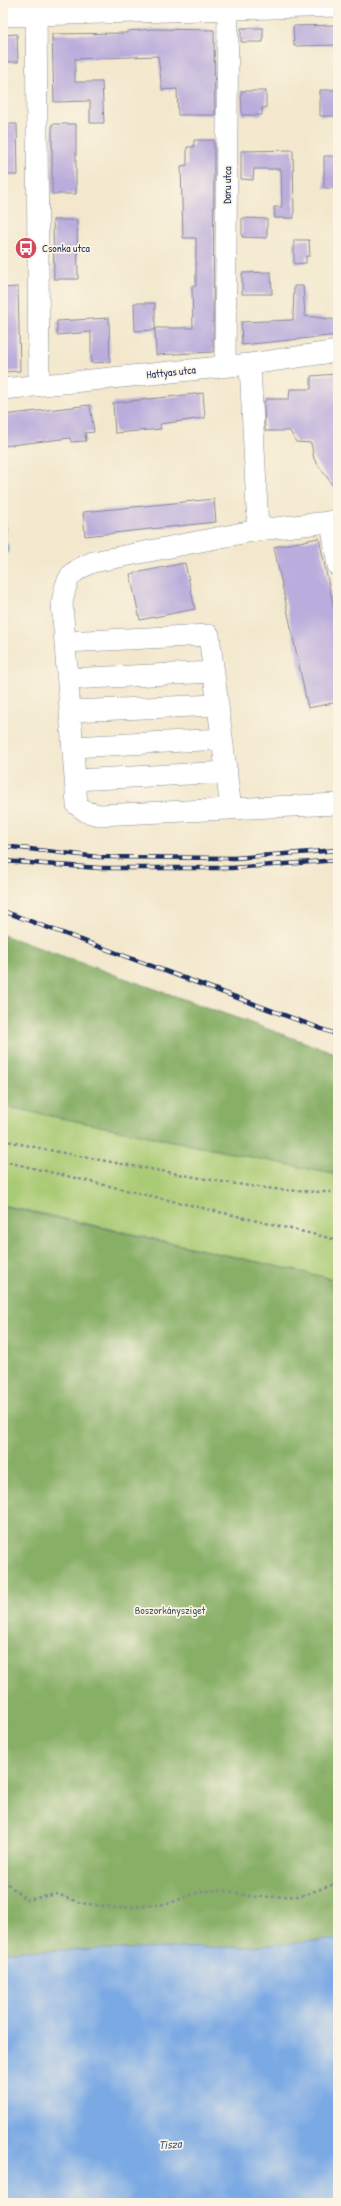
<svg xmlns="http://www.w3.org/2000/svg" width="341" height="2206" font-family="'Patrick Hand',sans-serif">
  <style>
    .green { fill: #aacb74; stroke: #627d69 }
    .forest { fill: #87af66; stroke: #516f62 }
    .water { fill: #7aa9e4; stroke: #4a6ca1 }
    .building { fill: #baacdc }
    .lines { fill: none; stroke-linecap: round; stroke-linejoin: round }
    .minor-casing { stroke: #878c96; stroke-width: 22 }
    .path { stroke: #878c96; stroke-width: 2.5; stroke-dasharray: 3 3; stroke-linecap: butt }
    .minor { stroke: #fff; stroke-width: 21 }
    .rail-casing { stroke: #1b2f5e; stroke-width: 4.5 }
    .rail { stroke: #fcf5e5; stroke-width: 3; stroke-dasharray: 9; stroke-linecap: butt }
    .labels { text-anchor: middle; dominant-baseline: central; stroke-width: 3.5; stroke-linejoin: round; paint-order: stroke }
    .street-label { font-size: 11px; fill: #1b2f5e; stroke: #fcf5e5 }
    .poi-label { font-size: 11px; fill: #1b2f5e; stroke: #fcf5e5; text-anchor: start }
    .park-label { font-size: 11px; fill: #3f5664; stroke: #fcf5e5 }
    .water-label { font-size: 12px; font-style: italic; fill: #385486; stroke: #fcf5e5 }
  </style>
  <rect width="100%" height="100%" fill="#fcf5e5"/>
  <filter id="ink" filterUnits="userSpaceOnUse"><feTurbulence type="fractalNoise" baseFrequency=".025" numOctaves="2"/><feDisplacementMap in="SourceGraphic" scale="8" xChannelSelector="R" yChannelSelector="G"/><feConvolveMatrix kernelMatrix="1 2 1 2 8 2 1 2 1" color-interpolation-filters="sRGB"/></filter>
  <filter id="wash" filterUnits="userSpaceOnUse"><feTurbulence type="fractalNoise" baseFrequency=".012" numOctaves="4" result="noise"/><feDisplacementMap in="SourceGraphic" scale="16" xChannelSelector="R" yChannelSelector="G"/><feGaussianBlur stdDeviation="0.9" result="paint"/><feColorMatrix in="noise" values="0 0 0 0 0 0 0 0 0 0 0 0 0 0 0 0 0 1.4 0 .05"/><feComposite in="paint" operator="in"/></filter>
  <g filter="url(#wash)">
    <rect width="100%" height="100%" fill="#f3e8cd"/>
    <path class="green" d="M3,1106L338,1175V1280L3,1205Z"/>
    <path class="forest" d="M3,935L338,1054V1175L3,1106Z
      M3,1206L338,1280V1939L251,1947L3,1951Z"/>
    <path class="water" d="M3,506L5,508V542L8,546L9,551L3,556Z
      M338,1939V2203H3V1951L251,1947Z"/>
    <g id="blocks">
      <path class="building" d="M338,25V45L294,46L293,26Z
        M241,28H263V42H241Z
        M154,29L214,30L215,115H178L177,89L162,90L158,56L75,59V82H102L104,123H90V101L54,102L52,34L127,33V31Z
        M17,34L18,62H3V35Z
        M320,90H338V116H320Z
        M241,91H266V108H262V115H242Z
        M3,124H17L18,175H3Z
        M52,124H76V194H52Z
        M194,140H214L213,352L156,355L155,328H193L192,286H196V238H183L181,166L187,165V147H194Z
        M293,150L294,218H275L274,207H282L281,169H254L253,180L241,179V151Z
        M324,156H338V188H324Z
        M242,218L267,219V238L242,237Z
        M53,220H77L78,279H54Z
        M294,240H309L310,256H306V263L294,264Z
        M271,272L272,294H242V273Z
        M294,286H303L305,316L338,320V335L242,345L241,322L293,320Z
        M18,287L20,371L3,372V288Z
        M134,303H155V330L135,331Z
        M109,318L110,362L91,363V332L57,335V321Z
        M336,374L338,442V493L314,459L311,443L296,442L290,431H265L264,402L266,399H289L290,389H311V376Z
        M203,393L205,418L160,424L161,429L115,433L113,403Z
        M90,405L94,432L85,433L86,441L71,442L70,438L3,446V415Z
        M214,499L216,522L85,536L83,512Z
        M319,538L338,629V702L308,708L274,547Z
        M185,563L195,609L140,620L130,574Z"/>
    </g>
  </g>
  <g filter="url(#ink)">
    <use href="#blocks" fill-opacity="0" stroke="#878c96" stroke-width="1"/>
    <g class="lines">
      <g class="minor-casing">
        <path id="minor" d="M36,3L39,385
          M3,16L338,6
          M250,364L258,530L93,562C68,573 67,577 62,603L77,805L87,812L99,815L338,804
          M225,366L228,3
          M3,389L250,364L338,351
          M331,521L338,566
          M258,530L338,521
          M65,642L209,635L231,809
          M68,679L214,672
          M70,711L218,705
          M73,747L222,739
          M75,780L227,772"/>
      </g>
      <path class="path" d="M3,1140C59,1153 116,1163 173,1173C227,1183 283,1193 338,1192
        M3,1161L338,1240
        M3,1880L26,1900L57,1894L81,1903L119,1908L167,1904L199,1892L223,1890L255,1897L300,1896L338,1883"/>
      <use href="#minor" class="minor"/>
      <g class="rail-casing">
        <path id="rail" d="M3,846L98,857L234,858L338,850
          M3,861L99,868H232L338,860
          M3,911L338,1035"/>
      </g>
      <use href="#rail" class="rail"/>
    </g>
  </g>
  <defs>
    <g id="bus-disc" transform="scale(1.15)"><circle r="9.5" fill="#d1495b" stroke="#fcf5e5"/><path d="M-5-6H5V4H4V6H2V4H-2V6H-4V4H-5ZM-3.5-4V0h7V-4ZM-3.5 1.2v1.5H-2V1.2ZM2 1.2v1.5H3.5V1.2Z" fill="#fff"/></g>
  </defs>
  <g fill-rule="evenodd">
    <use href="#bus-disc" x="26" y="248"/>
  </g>
  <g class="labels">
    <g class="street-label">
      <text transform="translate(227 185) rotate(-89)">Daru utca</text>
      <text transform="translate(171 372) rotate(-6)">Hattyas utca</text>
    </g>
    <g class="poi-label">
      <text x="42" y="248">Csonka utca</text>
    </g>
    <g class="park-label">
      <text x="170" y="1610">Boszorkánysziget</text>
    </g>
    <g class="water-label">
      <text transform="translate(170 2144) rotate(-4)">Tisza</text>
    </g>
  </g>
  <rect width="341" height="2206" fill="none" stroke="#fcf5e5" stroke-width="16"/>
</svg>
